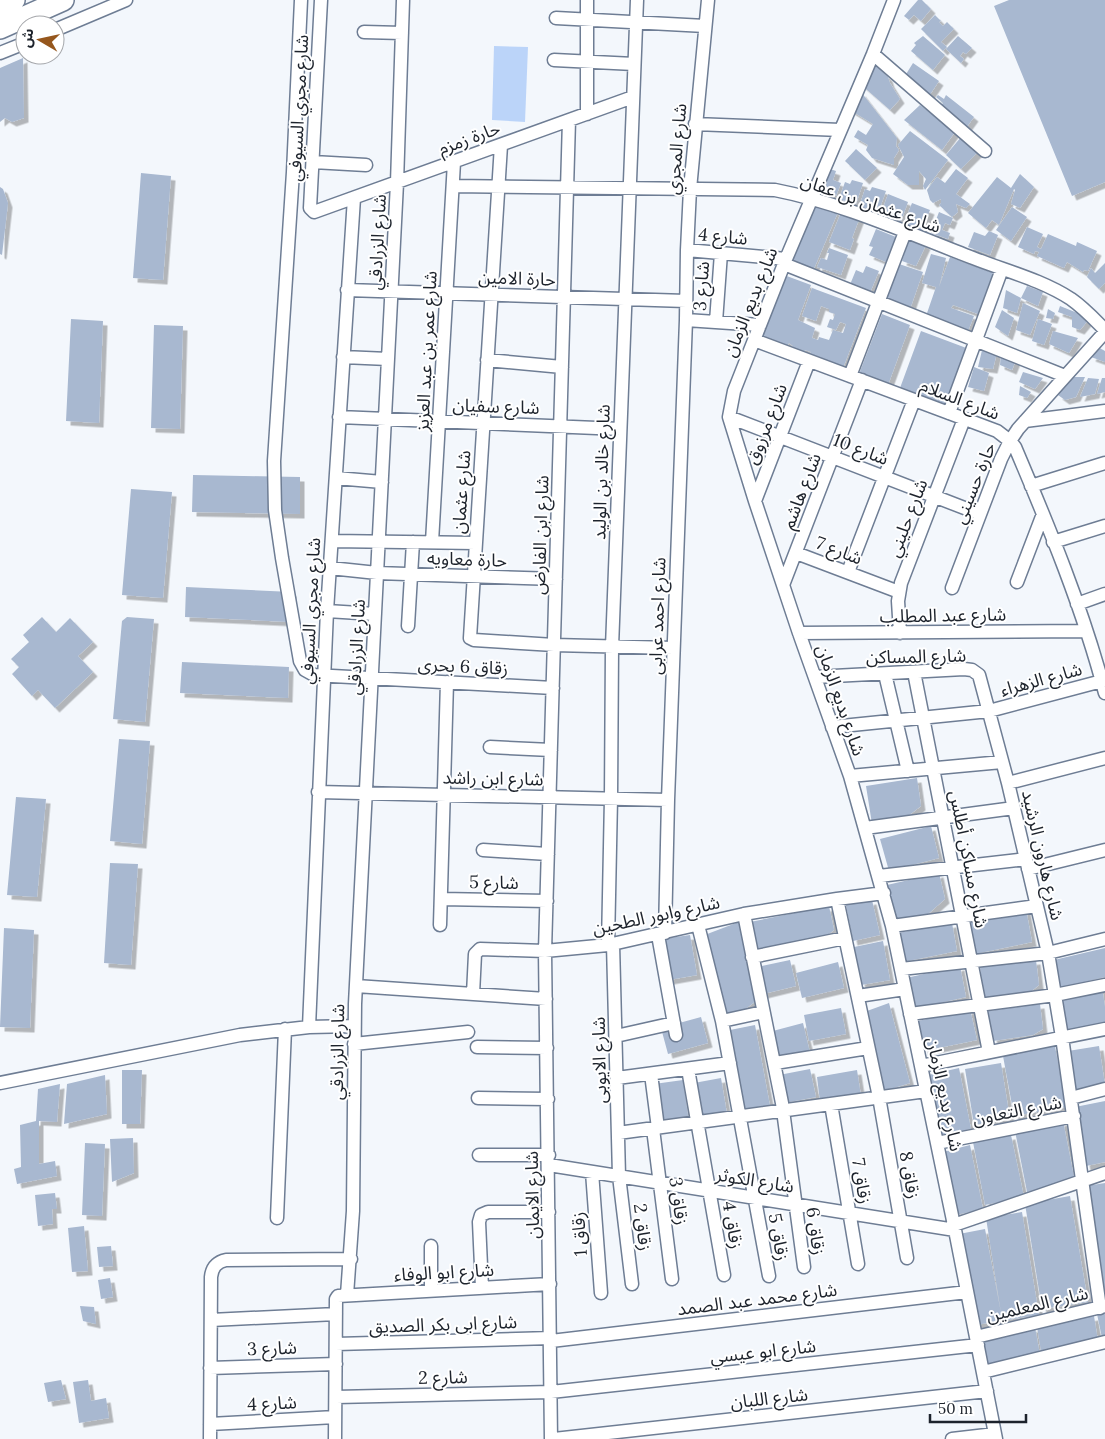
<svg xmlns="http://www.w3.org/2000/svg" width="1105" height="1439" font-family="Lora,'Noto Sans Arabic',serif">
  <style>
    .green { fill: #bbd4f9 }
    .building { fill: #a8b8d0; filter: url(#shadow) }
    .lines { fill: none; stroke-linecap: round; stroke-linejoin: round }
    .minor-casing { stroke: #6e7d94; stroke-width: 15 }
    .trunk-casing { stroke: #6e7d94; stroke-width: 24 }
    .minor { stroke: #fff; stroke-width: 12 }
    .trunk { stroke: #fff; stroke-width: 21 }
    .labels { text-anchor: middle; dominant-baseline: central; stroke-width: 4; stroke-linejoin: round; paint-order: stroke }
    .street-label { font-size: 18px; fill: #1d232c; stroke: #fff }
  </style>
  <defs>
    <filter id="shadow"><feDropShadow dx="4.5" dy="4.5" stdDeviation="0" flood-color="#0004"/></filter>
  </defs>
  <rect width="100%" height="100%" fill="#f3f7fc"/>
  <path class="green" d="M494,46L528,47L525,122L492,120Z"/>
  <path class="building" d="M918,0H922L931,9L921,21L914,15L909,20L904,16Z
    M1009,0H1105V182L1072,196L994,6Z
    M935,15L941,21L939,22L943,26L947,22L954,29L941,42L947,47L943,51L921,29Z
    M923,36L945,55L933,70L911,51L916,45L914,43Z
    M958,36L972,48L966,54L963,52L960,56L964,59L961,63L946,49Z
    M23,58L24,118L12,122L5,118L0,122V68Z
    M913,63L939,81L929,96L903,79Z
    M874,64L888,77L890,83L900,99L890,110L858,82Z
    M861,92L897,138L896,146L899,150L894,158V165L872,158L866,150L868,145L854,137L858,130L866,135L873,124L850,110Z
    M938,95L944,99L946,95L974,117L966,128L936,112L943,103L936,97Z
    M920,105L955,132L942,150L904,120Z
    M910,131L948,160L925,190L923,186L926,179L919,171V185H908L893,174L904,157L898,145Z
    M961,137L979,151L961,169L946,155Z
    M856,149L877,168L865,180L845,161Z
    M827,168L836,171L833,180L841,183L836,196L819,190Z
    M956,169L968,178L956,194L970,204L966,208L956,204L958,212L952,217L939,205L941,203V199L933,203L930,200L927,190L937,177L945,183Z
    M141,173L171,176L163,280L133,278Z
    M1020,174L1034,187L1020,208L1011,204L1015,190L1014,189L999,225L992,220L986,228L968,213L997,177L1011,188Z
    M852,180L863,183L856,204L839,199L845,182L850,184Z
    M0,187L3,189L8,203L2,255L0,254Z
    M872,187L886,191L878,213L859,207L865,189L870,191Z
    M888,194L908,202L901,221L881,214Z
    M813,202L838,212L813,271L788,261Z
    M912,203L930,210L922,231L904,223Z
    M1012,207L1027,217L1011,241L996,230Z
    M842,210L860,217L852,238L854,239L850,250L829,242Z
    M939,212L953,218L950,225L945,223L942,230L950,233L948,239L931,233Z
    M1027,227L1043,234L1037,247L1041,249L1048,234L1076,246L1077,242L1097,251L1088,271L1084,270L1083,272L1067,262L1064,268L1037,256L1039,252L1035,251L1034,254L1018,247Z
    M876,229L896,237L886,262L869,255L873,247L869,246Z
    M989,231L998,235L990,255L968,247L974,232L985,236Z
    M910,236L926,245L916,266L902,261Z
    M829,248L848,255L841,275L817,267L821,258L827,260L829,253H827Z
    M931,254L946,258L939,287L950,257L993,273L978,314L953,305L951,308L974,316L968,331L926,316L936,287L953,292L922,283Z
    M1105,263V283L1099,289L1087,277L1091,268L1095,273Z
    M899,264L923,272L910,309L886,300Z
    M866,266L879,271L869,295L849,287L856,270L863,273Z
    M784,275L811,285L798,320L815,328L812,338L818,340L819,337L829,340L833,330L843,333L846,324L840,322L836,330L827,327L830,319L833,320L835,314L829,312V309L821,306L816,321L802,316L812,288L866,308L843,368L809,354L811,352L805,350L804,353L792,348L793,346L789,343L787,346L761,335Z
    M1027,286L1043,292L1038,306L1021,298L1017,313L1003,308L1006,290L1021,298Z
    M1023,303L1040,311L1030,335L1016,330Z
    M1060,306L1090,318L1080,330L1072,327V317L1058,312Z
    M1048,309L1055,313L1053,319L1046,318Z
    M1002,310L1014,318L1008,336L995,327Z
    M882,314L910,325L888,385L859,374Z
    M71,319L103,321L99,423L66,421Z
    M1038,319L1052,324L1044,345L1032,341Z
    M154,325L183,326L180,429L151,428Z
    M921,331L969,349L947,406L900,388Z
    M1053,331L1078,338L1069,353L1049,344Z
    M983,346L997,352L993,369L978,367Z
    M1096,346L1105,351V362L1091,357Z
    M1001,354L1016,360L1012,370L1000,365Z
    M974,367L989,373L984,391L968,387Z
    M1023,372L1043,378L1035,389L1019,382Z
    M1070,377H1085L1076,397L1065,400L1058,395Z
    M1088,378L1099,379L1095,394L1080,397Z
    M1102,378H1105V392L1097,394Z
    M1020,386L1031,392L1027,398L1019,395Z
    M193,475L300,477V514L192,512Z
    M131,489L172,492L163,598L122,595Z
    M186,587L292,592L291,622L185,617Z
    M42,617L56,632L70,618L93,642L78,656L93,672L55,708L38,690L32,696L12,674L19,667L11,659L29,642L23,635Z
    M127,617L154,619L145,722L113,719L122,621Z
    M182,662L289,667L288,698L180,693Z
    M119,739L150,741L142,844L110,841Z
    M917,778L921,806L904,819L872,824L866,786Z
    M16,797L46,799L37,897L7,895Z
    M931,826L939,858L889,871L880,839Z
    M110,863L138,864L131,965L104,963Z
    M939,873L945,899L928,914L895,922L887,885Z
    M872,900L880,935L853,941L846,905Z
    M829,906L834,930L825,937L756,951L750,922Z
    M1026,909L1032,942L975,954L969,920Z
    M744,920L757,1000L743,1011L726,1014L702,936Z
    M952,923L957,951L903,962L898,933Z
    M4,928L34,930L30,1028L0,1027Z
    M690,935L697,975L669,980L662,939Z
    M883,941L890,980L861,985L854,947Z
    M1105,948V977L1060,988L1054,960Z
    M790,960L796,986L763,994L757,967Z
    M1036,960L1039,985L1029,993L984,999L980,967Z
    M838,962L844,988L802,998L796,973Z
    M960,966L966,997L913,1009L906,978Z
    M1102,987L1105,1007V1027L1068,1034L1062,999Z
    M889,1003L910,1083L884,1091L867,1011Z
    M1040,1004L1043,1029L1033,1035L993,1041L988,1011Z
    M841,1008L846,1034L809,1041L804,1015Z
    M970,1009L977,1040L924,1051L918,1021Z
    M701,1017L708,1043L668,1054L661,1028Z
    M803,1023L810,1053L776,1061L769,1032Z
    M755,1025L770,1106L740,1111L725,1031Z
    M1055,1046L1066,1107L1014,1116L1003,1056Z
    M1099,1046L1105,1085L1075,1090L1068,1051Z
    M1001,1063L1010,1119L974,1125L965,1069Z
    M959,1068L971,1129L940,1135L928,1075Z
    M810,1069L816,1097L784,1103L779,1075Z
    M122,1070H142L140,1124H122Z
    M857,1070L861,1096L820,1102L817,1077Z
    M105,1075L107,1114L64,1124L67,1084Z
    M721,1078L727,1114L700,1119L694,1083Z
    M683,1080L689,1122L659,1126L654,1084Z
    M60,1084L57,1122L39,1121V1164L55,1161L57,1176L17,1184L14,1169L21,1167L20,1125L36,1121L38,1089Z
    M1105,1101V1162L1086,1166L1075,1107Z
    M1063,1121L1075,1182L1027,1192L1015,1131Z
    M1011,1135L1024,1197L985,1205L973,1142Z
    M133,1138L134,1173L112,1182L110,1139Z
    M85,1143L105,1144L102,1216L82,1215Z
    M970,1145L983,1209L956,1215L943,1152Z
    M1105,1183V1299L1086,1186Z
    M55,1193L57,1209H52L53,1224L38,1226L35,1195Z
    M1070,1196L1088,1302L1042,1309L1025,1204Z
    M1022,1212L1039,1315L975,1325L959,1234L985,1229L1001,1313L986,1218Z
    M84,1226L88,1271L72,1272L68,1228Z
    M111,1246L113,1266L99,1267L97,1247Z
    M110,1278L113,1297L101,1299L98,1280Z
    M80,1306L94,1307L96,1324L83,1321Z
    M1105,1313V1338H1102L1097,1314Z
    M1094,1316L1098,1341L1041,1351L1037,1327Z
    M1035,1327L1040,1355L988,1364L981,1338Z
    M61,1380L66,1399L48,1402L44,1383Z
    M88,1380L91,1401L106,1398L109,1418L79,1423L73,1382Z"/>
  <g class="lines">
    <g class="minor-casing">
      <path id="minor" d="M301,0L293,172L274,461L275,510L282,558L300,661L305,670L314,675L553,688
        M321,0L310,208L314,212L633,97
        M587,0V114
        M894,0L873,54L786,259L734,391L729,417L755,501L799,633L850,776L892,926L955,1230L996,1439
        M556,18L705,26
        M55,30L126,0
        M364,32L402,33
        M0,53L25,43
        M873,54L985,151
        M554,60L634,64
        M695,124L840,130
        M501,145L470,638L474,640L554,645L673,648
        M313,162L366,165
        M453,186L775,190C842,203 910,234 973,258C1006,271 1042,280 1071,299C1084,308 1094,319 1105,330
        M687,250L786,259
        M784,264L1065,376
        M347,290L686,301
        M686,320L760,325
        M716,322L721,253
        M754,340L997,431L1010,441L1015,447C1049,527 1083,609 1105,693
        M343,357L388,359
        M487,360L562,367
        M850,376L905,232
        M949,413L1002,269
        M339,417L620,429
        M729,417L980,514
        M1025,421L1105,411
        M336,478L382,482
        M1031,486L1105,463
        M755,501L809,361
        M332,541L476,543
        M432,542L454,162
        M1053,542L1105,526
        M796,553L899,592
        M330,568L377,573L556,579
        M848,572L914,400
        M1017,582L1043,514
        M783,585L862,380
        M952,588L1001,459L1010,441L1018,429L1105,332
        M1077,604L1105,594
        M327,611L375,614
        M408,626L413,542
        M799,633L1086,631
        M900,633L898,601L901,583L964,419
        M914,672L989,1052
        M885,674L908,771
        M815,677L964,669L972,670L979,675L1008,783L1048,953L1062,1037L1100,1308
        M832,727L989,711L1102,681
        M490,747L551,750
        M850,776L1002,762
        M1008,783L1105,758
        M318,792L668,800
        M865,828L1014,808
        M483,850L548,854
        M1028,869L1105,850
        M879,876L1026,859
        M441,899L547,901
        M837,899L879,1097L907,1258
        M744,914L782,1103L804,1267
        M440,925L447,682
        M698,925L722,1021L769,1276
        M892,926L1037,906
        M665,933L668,800L686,320L687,250L690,189L708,0
        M658,935L676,1035
        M613,944L619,1176L632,1284
        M608,945L611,798L612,647L637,0
        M752,957L845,938
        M901,969L1048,953L1105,939
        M356,986L546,999
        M473,994L475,954L480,949L545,951L608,945L744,914L837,899L884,893
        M858,996L905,989
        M910,1014L1055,995L1105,985
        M722,1021L763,1012
        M309,1027L327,611L354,198
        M616,1036L674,1023
        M354,1044L468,1032
        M477,1047L547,1048
        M775,1063L868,1048
        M921,1066L1105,1029
        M688,1069L724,1275
        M651,1074L658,1128
        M617,1078L730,1063
        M0,1083L240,1035L309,1027L354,1026
        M478,1098L548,1099
        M1071,1098L1105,1089
        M831,1104L858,1264
        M653,1129L672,1279
        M618,1133L926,1091
        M937,1143L1074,1116
        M479,1155H549
        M549,1165L955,1230
        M592,1172L601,1293
        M277,1218L285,1029
        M954,1225L1105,1173
        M431,1246V1290
        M482,1288L479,1222L481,1215L488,1212H549
        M347,1295L353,1211L355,1004L397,183L403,0
        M211,1320L336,1314
        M976,1337L1105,1306
        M551,1341L967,1292
        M336,1344L551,1338
        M210,1368L336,1364
        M983,1372L1105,1342
        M336,1397L551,1392L978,1345
        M210,1424L335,1417
        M210,1439L211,1277C212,1267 217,1262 226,1260L351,1259
        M335,1439L336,1299L338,1296L550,1284
        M551,1439L545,951L569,120
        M554,1439L987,1391
        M952,1439L995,1434"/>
    </g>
    <g class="trunk-casing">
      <path id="trunk" d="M0,6L14,0
        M0,28L63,0"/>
    </g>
    <use href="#minor" class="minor"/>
    <use href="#trunk" class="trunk"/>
  </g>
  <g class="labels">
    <g class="street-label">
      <text transform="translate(298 108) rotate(-87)">شارع مجري السيوفي</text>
      <text transform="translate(469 138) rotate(-20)">حارة زمزم</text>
      <text transform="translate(676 149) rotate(-85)">شارع المجري</text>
      <text transform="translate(871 203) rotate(19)">شارع عثمان بن عفان</text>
      <text transform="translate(723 236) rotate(5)">شارع 4</text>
      <text transform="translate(377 242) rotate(-87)">شارع الزرادقي</text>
      <text transform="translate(517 278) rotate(2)">حارة الامين</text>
      <text transform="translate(701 286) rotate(-86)">شارع 3</text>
      <text transform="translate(750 302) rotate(-68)">شارع بديع الزمان</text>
      <text transform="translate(426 351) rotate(-87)">شارع عمر بن عبد العزيز</text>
      <text transform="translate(960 399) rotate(21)">شارع السلام</text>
      <text transform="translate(496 406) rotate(2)">شارع سفيان</text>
      <text transform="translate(766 424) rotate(-69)">شارع مرزوق</text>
      <text transform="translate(861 449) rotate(21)">شارع 10</text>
      <text transform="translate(601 472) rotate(-88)">شارع خالد بن الوليد</text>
      <text transform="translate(974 483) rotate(-68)">حارة حسيني</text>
      <text transform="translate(801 491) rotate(-69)">شارع هاشم</text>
      <text transform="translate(461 492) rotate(-86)">شارع عثمان</text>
      <text transform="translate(907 518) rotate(-69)">شارع حليني</text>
      <text transform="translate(540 535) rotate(-88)">شارع ابن الفارض</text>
      <text transform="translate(839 550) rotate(21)">شارع 7</text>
      <text transform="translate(467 559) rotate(2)">حارة معاويه</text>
      <text transform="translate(310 611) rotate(-87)">شارع مجري السيوفي</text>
      <text transform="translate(943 615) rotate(-1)">شارع عبد المطلب</text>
      <text transform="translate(657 616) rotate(-88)">شارع احمد عرابى</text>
      <text transform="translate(356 647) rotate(-87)">شارع الزرادقي</text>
      <text transform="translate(916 656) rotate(-1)">شارع المساكن</text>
      <text transform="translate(463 666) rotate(3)">زقاق 6 بحرى</text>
      <text transform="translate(1041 679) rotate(-15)">شارع الزهراء</text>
      <text transform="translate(841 700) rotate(71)">شارع بديع الزمان</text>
      <text transform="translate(493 778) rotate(1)">شارع ابن راشد</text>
      <text transform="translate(1043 855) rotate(77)">شارع هارون الرشيد</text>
      <text transform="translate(969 859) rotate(79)">شارع مساكن أطلس</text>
      <text transform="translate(494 882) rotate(1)">شارع 5</text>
      <text transform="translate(656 915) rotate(-12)">شارع وابور الطحين</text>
      <text transform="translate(337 1052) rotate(-89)">شارع الزرادقي</text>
      <text transform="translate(599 1060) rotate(-91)">شارع الايوبى</text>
      <text transform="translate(945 1094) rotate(78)">شارع بديع الزمان</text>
      <text transform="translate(1017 1110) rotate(-11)">شارع التعاون</text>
      <text transform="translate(910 1175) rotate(80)">زقاق 8</text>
      <text transform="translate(755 1180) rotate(9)">شارع الكوثر</text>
      <text transform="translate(862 1181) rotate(81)">زقاق 7</text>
      <text transform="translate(532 1195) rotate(-91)">شارع الايمان</text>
      <text transform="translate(679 1201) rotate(82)">زقاق 3</text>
      <text transform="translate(733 1225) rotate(80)">زقاق 4</text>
      <text transform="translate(643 1227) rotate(83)">زقاق 2</text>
      <text transform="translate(816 1231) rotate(82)">زقاق 6</text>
      <text transform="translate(579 1234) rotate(-94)">زقاق 1</text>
      <text transform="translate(779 1237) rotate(80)">زقاق 5</text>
      <text transform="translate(444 1272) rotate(-3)">شارع ابو الوفاء</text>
      <text transform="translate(757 1299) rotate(-7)">شارع محمد عبد الصمد</text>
      <text transform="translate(1037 1304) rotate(-13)">شارع المعلمين</text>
      <text transform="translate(443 1324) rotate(-2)">شارع ابى بكر الصديق</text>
      <text transform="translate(272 1348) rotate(-2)">شارع 3</text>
      <text transform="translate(763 1351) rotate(-6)">شارع ابو عيسي</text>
      <text transform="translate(443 1377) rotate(-1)">شارع 2</text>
      <text transform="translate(769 1398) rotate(-6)">شارع اللبان</text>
      <text transform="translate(272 1403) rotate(-3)">شارع 4</text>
    </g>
  </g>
  <g transform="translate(40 40) rotate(279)"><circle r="24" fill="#ffffff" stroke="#a5a7ab"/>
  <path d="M0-4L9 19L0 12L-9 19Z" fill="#96571d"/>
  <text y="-8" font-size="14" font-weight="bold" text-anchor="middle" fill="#1d232c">ش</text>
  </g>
  <path d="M930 1414v8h96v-8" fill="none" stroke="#1d232c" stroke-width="2.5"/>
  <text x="938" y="1414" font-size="15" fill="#1d232c" stroke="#ffffff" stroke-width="4" paint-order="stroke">50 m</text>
</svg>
